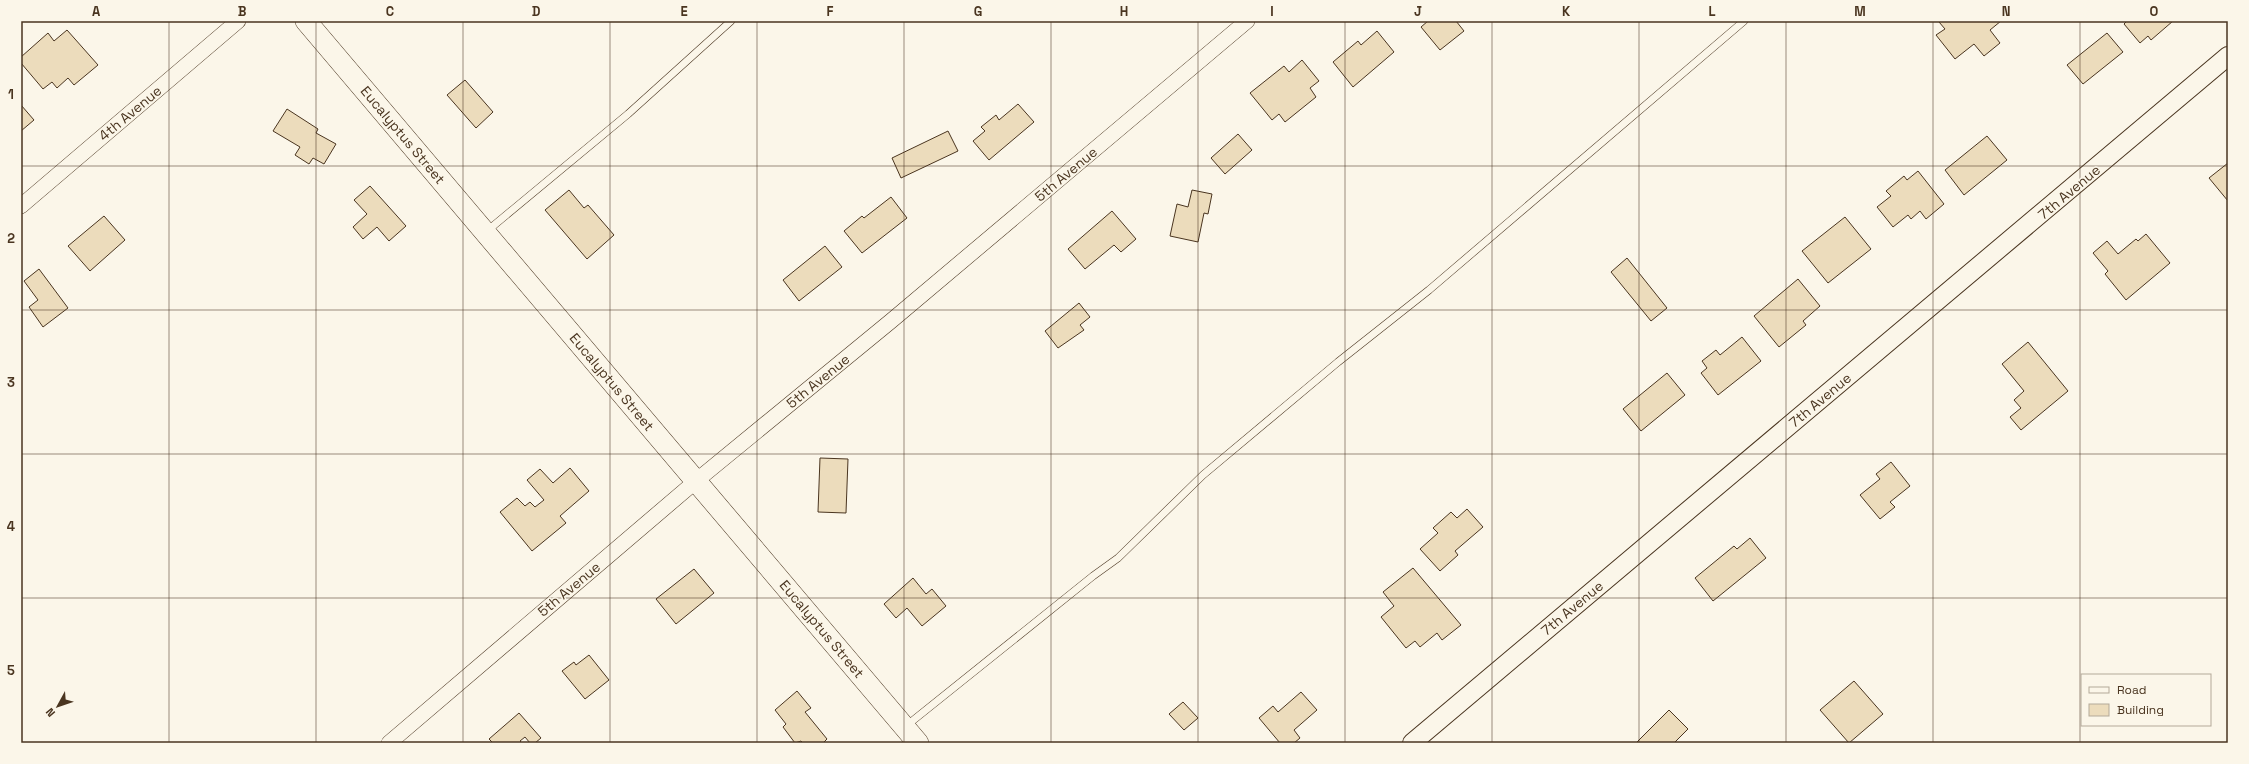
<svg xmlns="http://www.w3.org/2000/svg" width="2249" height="764" font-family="'Space Grotesk',sans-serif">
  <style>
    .building { fill: #ecdcbc; stroke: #4a3520 }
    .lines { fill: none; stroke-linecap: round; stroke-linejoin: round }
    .service-casing { stroke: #4a3520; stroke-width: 8 }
    .minor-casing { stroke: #4a3520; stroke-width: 16 }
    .tertiary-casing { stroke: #4a3520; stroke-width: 20 }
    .secondary-casing { stroke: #4a3520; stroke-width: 22 }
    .service { stroke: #fbf6e9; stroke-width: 7 }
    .minor { stroke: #fbf6e9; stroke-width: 15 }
    .tertiary { stroke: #fbf6e9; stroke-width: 18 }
    .secondary { stroke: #fbf6e9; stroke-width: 21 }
    .grid { fill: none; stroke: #4a3520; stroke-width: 1; stroke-opacity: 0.55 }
    .labels { text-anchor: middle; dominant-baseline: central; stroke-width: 3; stroke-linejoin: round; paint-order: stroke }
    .street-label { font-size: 14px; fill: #4a3520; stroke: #fbf6e9 }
    .neatline { fill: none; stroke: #4a3520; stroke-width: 1.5 }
    .grid-label { font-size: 13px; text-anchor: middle; font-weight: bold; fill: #4a3520 }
  </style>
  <rect width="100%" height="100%" fill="#fbf6e9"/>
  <path class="building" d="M1428,21H1456L1464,31L1440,50L1421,27Z
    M1941,21H2001L1990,30L2000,43L1984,56L1974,44L1955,59L1936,35L1945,29L1939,22Z
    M2127,21H2173L2151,40L2148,36L2140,43L2124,24Z
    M67,30L98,65L74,85L68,78L57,88L52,82L43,89L21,63V57L48,33L54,41Z
    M1377,31L1394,52L1353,87L1333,62L1358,41L1361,45Z
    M2107,33L2123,52L2083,84L2067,65Z
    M1302,60L1319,81L1310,88L1316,97L1285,122L1279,114L1272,120L1250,93L1284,66L1289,72Z
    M465,80L493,112L476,128L447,95Z
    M1018,104L1034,122L989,160L973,141L985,131L981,127L996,115L999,120Z
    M21,105L34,120L21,131Z
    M287,109L318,129L316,133L336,144L324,164L313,158L309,164L295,155L300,147L273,131Z
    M948,131L958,151L901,178L892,158Z
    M1238,134L1252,150L1225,174L1211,158Z
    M1987,136L2007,160L1964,195L1945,170Z
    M2228,163V201L2209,178Z
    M1918,171L1944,204L1926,219L1920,211L1911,219L1908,215L1893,227L1877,207L1891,196L1886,191L1904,176L1907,180Z
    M370,186L406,226L389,241L377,227L363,239L353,227L367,214L354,200Z
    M569,190L584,208L588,205L614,235L587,259L545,210Z
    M1192,190L1212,194L1208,214L1204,213L1198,242L1170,236L1177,204L1188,207Z
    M891,197L907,218L862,253L844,231L862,216L864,218Z
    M1112,211L1136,239L1121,252L1114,245L1085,269L1068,249Z
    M104,216L125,240L90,271L68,246Z
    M1845,217L1871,249L1828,283L1802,251Z
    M2146,234L2170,263L2126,300L2105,274L2108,271L2093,253L2107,241L2118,254L2136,239L2138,241Z
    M825,246L842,267L799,301L783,280Z
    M1627,258L1667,308L1651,321L1611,272Z
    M39,269L68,308L43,327L29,307L38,300L24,281Z
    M1798,279L1820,306L1803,321L1806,325L1779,347L1754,316Z
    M1079,303L1090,317L1080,325L1084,330L1058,348L1045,331Z
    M1742,337L1761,361L1718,395L1701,373L1707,368L1702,361L1716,350L1720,355Z
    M2028,342L2068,391L2021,430L2010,417L2021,408L2014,400L2024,391L2002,364Z
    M1667,373L1685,395L1641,431L1623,409Z
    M820,458L848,459L846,513L818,512Z
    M1891,462L1910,486L1890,502L1895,507L1880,519L1860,495L1880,479L1876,474Z
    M570,468L589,491L560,516L566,523L532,551L500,512L517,498L525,506L530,502L535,507L544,500L527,480L540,469L553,483Z
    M1467,509L1483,527L1455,551L1458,555L1440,571L1420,549L1438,533L1433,528L1451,512L1457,518Z
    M1750,538L1766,558L1713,601L1695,578L1734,546L1737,549Z
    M1413,568L1461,625L1442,640L1437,633L1420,647L1415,641L1406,648L1381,617L1394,606L1383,592Z
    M694,569L714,593L676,624L656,599Z
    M913,578L926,594L932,589L946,606L922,626L907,608L896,618L884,604Z
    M589,655L609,680L585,699L562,671L574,662L576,665Z
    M1854,681L1883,714L1849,743L1820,710Z
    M797,691L811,708L805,712L827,739L823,743H803L801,741L795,743L783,727L786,724L775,710Z
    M1301,692L1317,710L1294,730L1300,738L1294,743H1280L1259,718L1273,706L1278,712Z
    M1183,702L1198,718L1184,730L1169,714Z
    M1669,710L1688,729L1674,743H1636Z
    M519,713L541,738L535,743H530L525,737L520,741L522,743H493L489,739Z"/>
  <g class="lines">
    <g class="service-casing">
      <path id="service" d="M487,231L628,114L731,21
        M906,726L1093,576L1118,558L1203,475L1338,362L1429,290L1744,21"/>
    </g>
    <g class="minor-casing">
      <path id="minor" d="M21,206L238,21
        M389,743L696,481L891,321L1247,21"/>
    </g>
    <g class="tertiary-casing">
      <path id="tertiary" d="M1412,743L2228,56"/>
    </g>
    <g class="secondary-casing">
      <path id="secondary" d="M306,21L918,743"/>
    </g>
    <use href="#service" class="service"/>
    <use href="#minor" class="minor"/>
    <use href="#tertiary" class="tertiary"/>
    <use href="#secondary" class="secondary"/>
  </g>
  <path class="grid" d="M169,21V743M316,21V743M463,21V743M610,21V743M757,21V743M904,21V743M1051,21V743M1198,21V743M1345,21V743M1492,21V743M1639,21V743M1786,21V743M1933,21V743M2080,21V743M21,166H2228M21,310H2228M21,454H2228M21,598H2228"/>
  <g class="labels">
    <g class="street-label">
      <text transform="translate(130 113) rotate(-40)">4th Avenue</text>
      <text transform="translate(403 135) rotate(50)">Eucalyptus Street</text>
      <text transform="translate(1066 174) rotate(-40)">5th Avenue</text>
      <text transform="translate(2069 192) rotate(-40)">7th Avenue</text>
      <text transform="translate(818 381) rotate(-39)">5th Avenue</text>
      <text transform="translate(612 382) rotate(50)">Eucalyptus Street</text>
      <text transform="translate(1820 400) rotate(-40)">7th Avenue</text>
      <text transform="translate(569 589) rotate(-40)">5th Avenue</text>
      <text transform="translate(1572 608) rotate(-40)">7th Avenue</text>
      <text transform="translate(822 629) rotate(50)">Eucalyptus Street</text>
    </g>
  </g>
  <rect width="2249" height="764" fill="none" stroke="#fbf6e9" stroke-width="44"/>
  <rect x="2081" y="674" width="130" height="52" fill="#fbf6e9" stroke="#b4a999"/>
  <rect x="2089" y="687" width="20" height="6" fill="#fbf6e9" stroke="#b4a999"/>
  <text x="2117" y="694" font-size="12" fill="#4a3520">Road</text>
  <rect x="2089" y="704" width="20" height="12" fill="#ecdcbc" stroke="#b4a999"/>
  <text x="2117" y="714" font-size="12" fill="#4a3520">Building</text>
  <g transform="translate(58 706) rotate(230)" stroke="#fbf6e9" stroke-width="3" paint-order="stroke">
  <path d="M0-3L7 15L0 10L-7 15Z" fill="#4a3520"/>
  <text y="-6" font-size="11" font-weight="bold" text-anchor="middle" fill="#4a3520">N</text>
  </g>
  <rect x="22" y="22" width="2205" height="720" class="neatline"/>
  <g class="grid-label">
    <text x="96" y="16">A</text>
    <text x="242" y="16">B</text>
    <text x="390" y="16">C</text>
    <text x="536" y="16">D</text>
    <text x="684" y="16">E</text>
    <text x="830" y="16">F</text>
    <text x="978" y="16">G</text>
    <text x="1124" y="16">H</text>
    <text x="1272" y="16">I</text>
    <text x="1418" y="16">J</text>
    <text x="1566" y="16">K</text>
    <text x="1712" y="16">L</text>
    <text x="1860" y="16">M</text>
    <text x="2006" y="16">N</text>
    <text x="2154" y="16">O</text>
    <text x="11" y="99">1</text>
    <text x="11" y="243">2</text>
    <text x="11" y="387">3</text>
    <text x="11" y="531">4</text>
    <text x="11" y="675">5</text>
  </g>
</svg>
